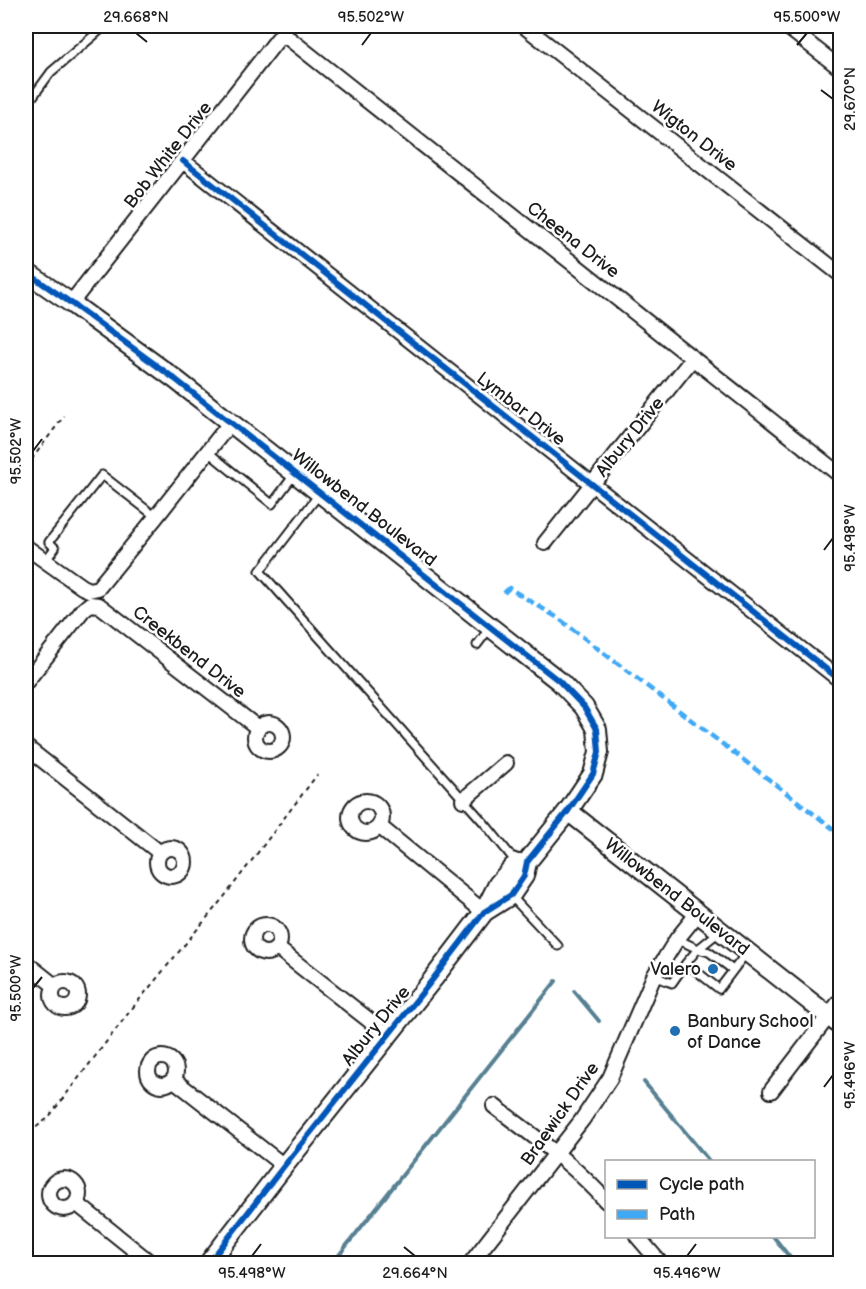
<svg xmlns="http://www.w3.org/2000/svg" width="866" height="1289" font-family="'Balsamiq Sans',sans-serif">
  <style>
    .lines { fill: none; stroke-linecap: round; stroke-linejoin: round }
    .stream { stroke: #578092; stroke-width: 4 }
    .service-casing { stroke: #1c1c1c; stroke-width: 11 }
    .minor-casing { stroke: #1c1c1c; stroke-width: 18 }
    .tertiary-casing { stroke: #1c1c1c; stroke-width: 22 }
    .path { stroke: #1c1c1c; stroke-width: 2; stroke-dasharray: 4.5 4.5; stroke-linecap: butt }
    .service { stroke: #fff; stroke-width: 7 }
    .minor { stroke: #fff; stroke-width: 14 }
    .tertiary { stroke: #fff; stroke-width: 18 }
    .quiet { stroke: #3fa9f5; stroke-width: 4.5; stroke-dasharray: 9 4.5; stroke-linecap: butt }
    .cycleway-casing { stroke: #fff; stroke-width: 10 }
    .cycleway { stroke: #0057b8; stroke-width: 6 }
    .ticks { fill: none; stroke: #1c1c1c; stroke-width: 2 }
    .poi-dot { fill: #1f6fb2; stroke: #fff; stroke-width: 2 }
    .labels { text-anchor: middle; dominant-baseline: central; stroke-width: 5; stroke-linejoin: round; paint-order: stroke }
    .street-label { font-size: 18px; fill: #1c1c1c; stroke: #fff }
    .poi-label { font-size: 18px; fill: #1c1c1c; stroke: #fff; text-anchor: end }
    .neatline { fill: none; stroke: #1c1c1c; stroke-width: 2 }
    .ticks-label { font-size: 15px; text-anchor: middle; fill: #1c1c1c }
  </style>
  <rect width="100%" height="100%" fill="#fff"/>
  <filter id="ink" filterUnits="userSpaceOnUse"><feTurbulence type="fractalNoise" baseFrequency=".0167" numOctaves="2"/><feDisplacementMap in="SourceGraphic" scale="12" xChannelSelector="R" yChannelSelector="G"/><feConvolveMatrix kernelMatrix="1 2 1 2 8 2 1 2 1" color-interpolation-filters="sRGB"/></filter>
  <g filter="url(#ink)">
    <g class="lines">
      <path class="stream" d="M574,991L599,1021
        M644,1082L710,1162
        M773,1236L795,1264
        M332,1264L556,981"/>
      <g class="service-casing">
        <path id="service" d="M26,106L51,72L105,26
          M208,452L272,504L294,475
          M320,493L260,571L486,825L511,856L522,860
          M45,561L55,548L49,542L102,475L156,517
          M477,645L489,629
          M512,897L558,946
          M719,932L698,949L709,952L733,970
          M677,939L698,949L686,963
          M654,976L672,983L686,963L719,989L747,952"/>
      </g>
      <g class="minor-casing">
        <path id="minor" d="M524,26L840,274
          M786,26L840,68
          M282,33L840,475
          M183,161L840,680
          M71,303L288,26
          M545,543L693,358
          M26,547L82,587L89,590L98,588L156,517L231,422
          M26,682L83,610L90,604L99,605L258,728
          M255 737a14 14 0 1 1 28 0a14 14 0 1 1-28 0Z
          M26,747L159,852
          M463,800L506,763
          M350 817a16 16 0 1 1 32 0a16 16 0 1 1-32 0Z
          M379,826L484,912
          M157 862a14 14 0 1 1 28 0a14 14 0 1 1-28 0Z
          M252 939a14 14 0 1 1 28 0a14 14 0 1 1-28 0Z
          M277,948L388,1035
          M26,963L55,986
          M52 995a13 13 0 1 1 26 0a13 13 0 1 1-26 0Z
          M148 1071a14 14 0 1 1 28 0a14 14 0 1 1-28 0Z
          M174,1080L284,1166
          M771,1091L840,1001
          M494,1106C533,1136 574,1164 606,1201
          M49 1194a15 15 0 1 1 30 0a15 15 0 1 1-30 0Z
          M76,1203L152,1264
          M637,1236L661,1264
          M470,1264L582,1120L610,1078L654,976L677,939L698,913"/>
      </g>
      <g class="tertiary-casing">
        <path id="tertiary" d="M26,272L71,303L175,379L559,681L584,707L597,729L599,752L593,774L568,811L527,862L524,876L511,895L484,912L433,979L284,1166L208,1264
          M568,811L840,1025
          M485,910L498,884L513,867L527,862"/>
      </g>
      <path class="path" d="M26,449L33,458
        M26,467L64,416
        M26,1142L35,1128L48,1118L130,1011L224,897L317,775"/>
      <use href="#service" class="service"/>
      <use href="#minor" class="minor"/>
      <use href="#tertiary" class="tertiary"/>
      <path class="quiet" d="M504,593L509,588L558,618L840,834"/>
      <g class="cycleway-casing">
        <path id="cycleway" d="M183,161L840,680
          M26,272L71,303L175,379L559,681L584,707L597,729L599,752L593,774L568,811L527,862L524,876L511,895L484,912L433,979L284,1166L208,1264"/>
      </g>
      <use href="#cycleway" class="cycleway"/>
    </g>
  </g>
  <path class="ticks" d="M136,33L147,42M362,45L371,33M797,45L807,33M821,90L833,99M33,451L42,439M824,550L833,538M33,988L42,977M824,1087L833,1075M404,1247L415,1256M252,1256L261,1244M687,1256L696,1244"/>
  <g class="poi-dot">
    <circle cx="713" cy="969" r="6"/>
    <circle cx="675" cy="1031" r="6"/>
  </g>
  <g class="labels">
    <g class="street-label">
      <text transform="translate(694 136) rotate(38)">Wigton Drive</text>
      <text transform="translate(168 155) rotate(-52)">Bob White Drive</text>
      <text transform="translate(573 240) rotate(38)">Cheena Drive</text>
      <text transform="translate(521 409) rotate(38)">Lymbar Drive</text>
      <text transform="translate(630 437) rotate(-51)">Albury Drive</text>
      <text transform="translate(364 508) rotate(38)">Willowbend Boulevard</text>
      <text transform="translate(189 652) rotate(38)">Creekbend Drive</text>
      <text transform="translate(677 897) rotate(38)">Willowbend Boulevard</text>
      <text transform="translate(376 1026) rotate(-51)">Albury Drive</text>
      <text transform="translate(560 1114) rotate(-55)">Braewick Drive</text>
    </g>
    <g class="poi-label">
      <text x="701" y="969">Valero</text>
      <text x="687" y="1021" text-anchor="start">Banbury School<tspan x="687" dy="21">of Dance</tspan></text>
    </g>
  </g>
  <rect width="866" height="1289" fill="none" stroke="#fff" stroke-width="66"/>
  <rect x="605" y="1160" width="210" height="78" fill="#ffffff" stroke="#a4a4a4" stroke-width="1.5"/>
  <rect x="617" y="1180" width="30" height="9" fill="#0057b8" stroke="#a4a4a4" stroke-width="1.5"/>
  <text x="659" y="1190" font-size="18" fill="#1c1c1c">Cycle path</text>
  <rect x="617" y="1210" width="30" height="9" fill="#3fa9f5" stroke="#a4a4a4" stroke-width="1.5"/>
  <text x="659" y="1220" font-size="18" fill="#1c1c1c">Path</text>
  <rect x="33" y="33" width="800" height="1223" class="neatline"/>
  <g class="ticks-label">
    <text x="136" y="22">29.668°N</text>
    <text x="371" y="22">95.502°W</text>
    <text x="807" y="22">95.500°W</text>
    <text transform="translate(850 99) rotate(-90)" y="5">29.670°N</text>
    <text transform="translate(16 451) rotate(-90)" y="5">95.502°W</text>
    <text transform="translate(850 538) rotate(-90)" y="5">95.498°W</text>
    <text transform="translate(16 988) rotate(-90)" y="5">95.500°W</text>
    <text transform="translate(850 1075) rotate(-90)" y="5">95.496°W</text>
    <text x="252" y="1278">95.498°W</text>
    <text x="415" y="1278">29.664°N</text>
    <text x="687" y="1278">95.496°W</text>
  </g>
</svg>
